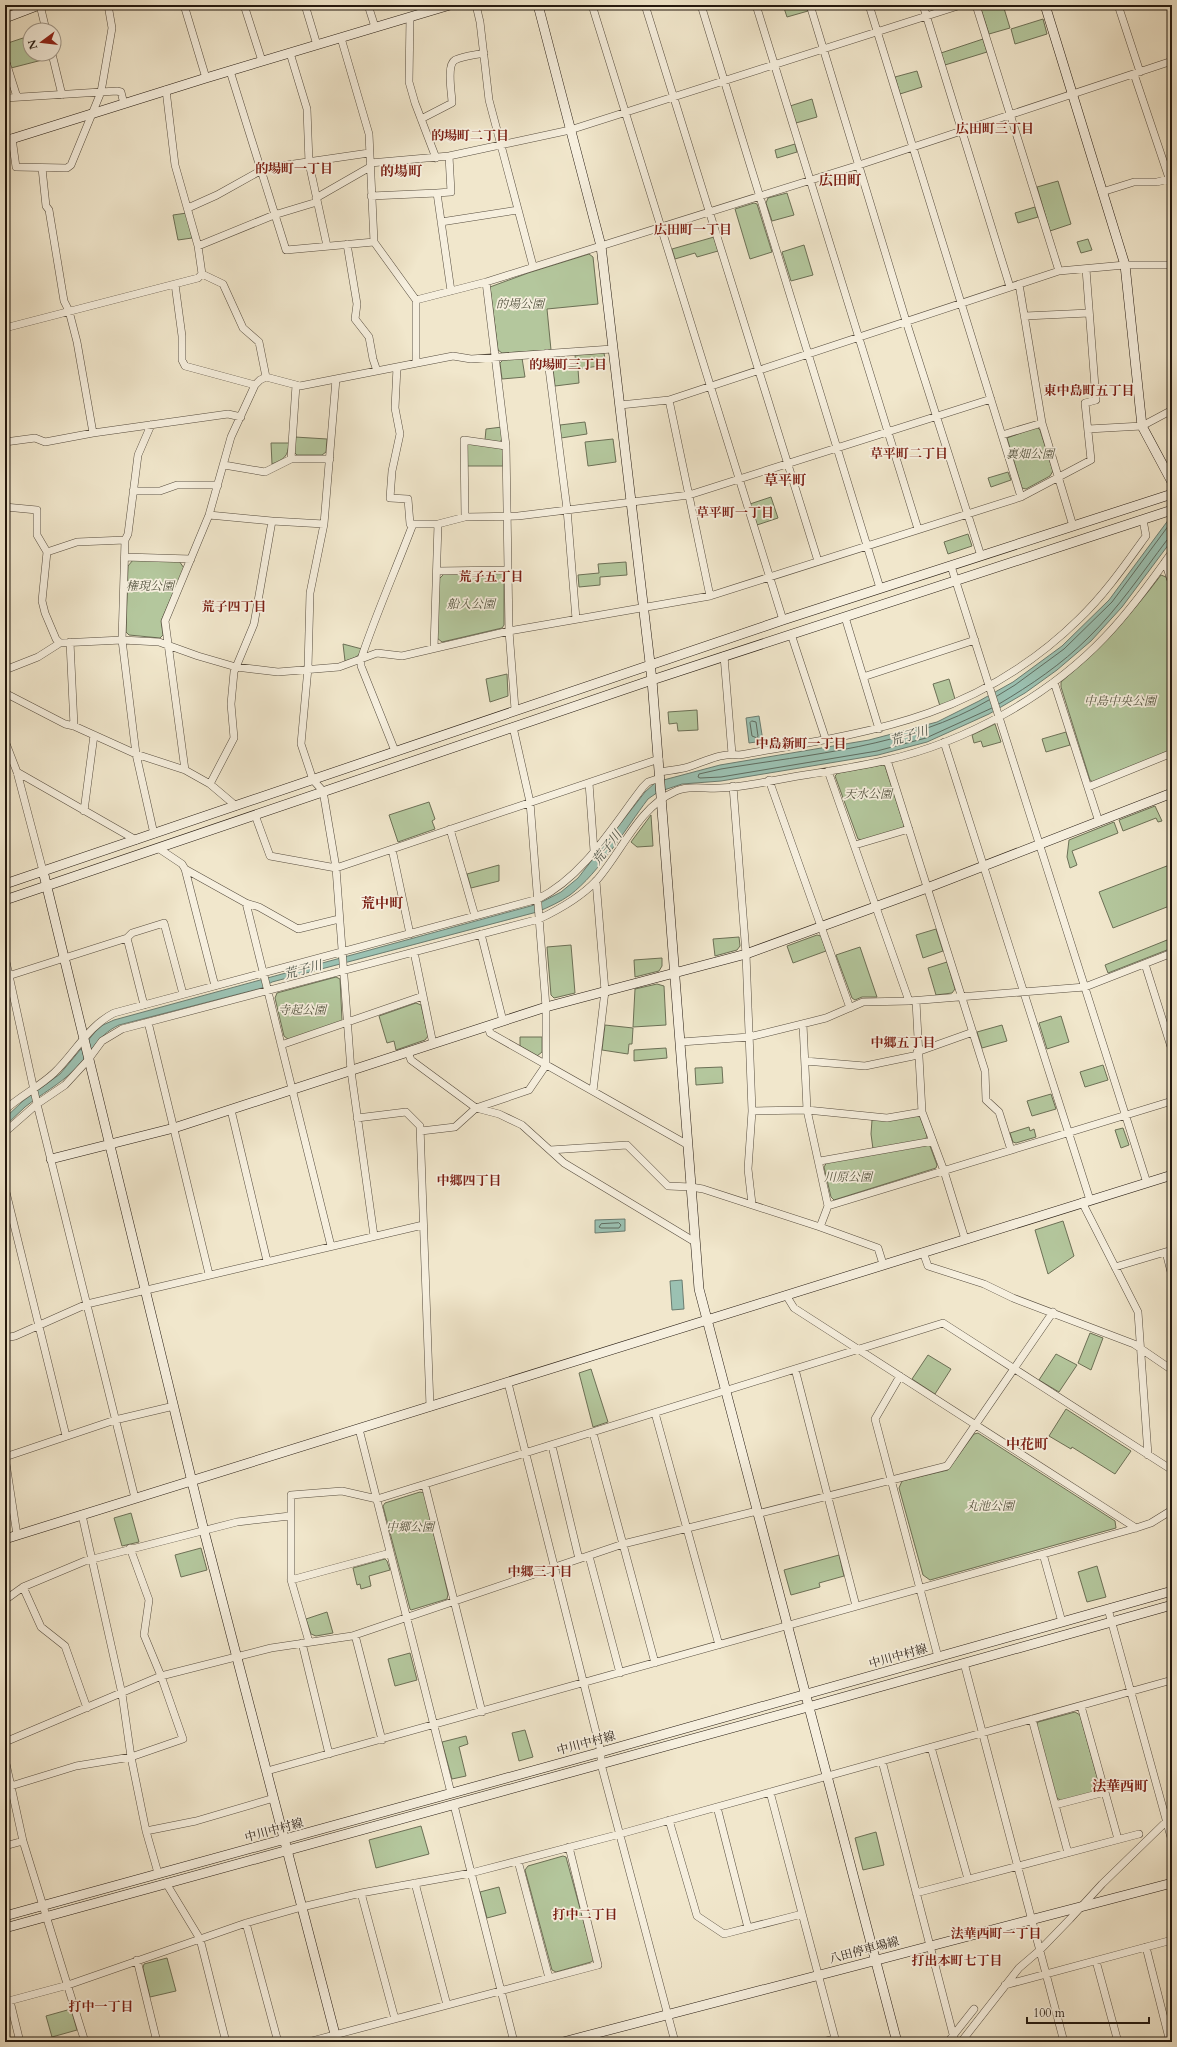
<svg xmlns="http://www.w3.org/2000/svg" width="1177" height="2047" font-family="Cardo,'Noto Serif JP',serif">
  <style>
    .green { fill: #b4c79d; stroke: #6c7056 }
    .water { fill: #9bc1b2; stroke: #6b7d71 }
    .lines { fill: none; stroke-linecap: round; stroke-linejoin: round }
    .shore { stroke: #5f6c60; stroke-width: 1 }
    .street-casing { stroke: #564c3e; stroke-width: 8 }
    .secondary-casing { stroke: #23180f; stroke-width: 10 }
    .street { stroke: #f6efde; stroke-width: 7 }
    .secondary { stroke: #f6efde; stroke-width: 9 }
    .labels { text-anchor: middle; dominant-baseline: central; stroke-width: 3.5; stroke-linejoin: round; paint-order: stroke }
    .park-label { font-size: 12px; font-style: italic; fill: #565541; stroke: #f6efde }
    .street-label { font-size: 12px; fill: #23180f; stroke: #f6efde }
    .neighbourhood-label { font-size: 13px; font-weight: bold; fill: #7a1f14; stroke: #f6efde }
    .water-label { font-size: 13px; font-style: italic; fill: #4d5348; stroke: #f6efde }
    .quarter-label { font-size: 14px; font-weight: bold; fill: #7a1f14; stroke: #f6efde }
  </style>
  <rect width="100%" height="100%" fill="#f1e7cc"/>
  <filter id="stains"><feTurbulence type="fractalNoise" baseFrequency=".005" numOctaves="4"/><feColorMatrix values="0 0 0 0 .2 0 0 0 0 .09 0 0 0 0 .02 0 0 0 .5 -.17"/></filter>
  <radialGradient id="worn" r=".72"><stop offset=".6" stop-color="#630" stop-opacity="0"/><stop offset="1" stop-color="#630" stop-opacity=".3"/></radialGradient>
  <path class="green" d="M783,5H806L808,11L787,17Z
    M1003,5L1010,28L989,34L980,6Z
    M1043,19L1047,34L1015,44L1011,29Z
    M23,38L25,45L30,44V54H49L50,58L11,68L5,44Z
    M983,39L987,52L945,65L941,53Z
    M917,71L922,87L900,94L895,77Z
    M812,99L817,117L796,123L790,106Z
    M795,144L797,152L777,158L775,150Z
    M1058,181L1071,224L1050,231L1037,187Z
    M787,193L794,215L772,221L766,203L768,198Z
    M754,203L757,204L772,252L750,259L735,209Z
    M1035,207L1038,217L1018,223L1015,213Z
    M187,213L192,238L178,240L173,215Z
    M714,237L718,251L697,257L695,253L675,259L672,249Z
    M1088,239L1092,250L1081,253L1077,242Z
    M804,245L813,275L791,281L782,252Z
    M589,254L593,257L598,304L547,309L551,350L502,353L498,350L490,287L528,273Z
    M604,353L606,365L578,369L579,383L555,386L553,369L576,366L575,355Z
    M522,358L525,377L502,379L500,363L503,360Z
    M585,422L587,434L561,438L560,425Z
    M502,427V440L499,442L485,440L486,429Z
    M1037,427L1040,430L1053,471L1050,476L1026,489L1022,488L1007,438Z
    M295,437L327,439L326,452L322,455H297L294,452Z
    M613,439L616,462L588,466L585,442Z
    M467,442L499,447L503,450V466H467Z
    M271,443H289C288,457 284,459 272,464Z
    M1008,472L1011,480L991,487L988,478Z
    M771,497L778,518L757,525L750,504Z
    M968,534L972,546L948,554L944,542Z
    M133,560L179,561L184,568L161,621L163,635L160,638L129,635L126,632L128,566Z
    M626,562L627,575L600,577V585L579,587L578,575L599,573L598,564Z
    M445,573H500L504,575V625L502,628L442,642L437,638L439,579Z
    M1161,575L1166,577L1172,595V751L1093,782L1090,780L1061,687V682C1099,650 1131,615 1161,575Z
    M343,644L362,649C359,657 353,659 345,661Z
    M507,674L508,696L490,702L486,679Z
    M949,679L955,699L940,706L933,684Z
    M697,710L698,730L678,731L677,723L669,724L668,712Z
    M995,724L1001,742L983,747L981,741L974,743L972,735Z
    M1066,732L1070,745L1046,752L1042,739Z
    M882,765L885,766L904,825L903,828L862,840L858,839L835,776L838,773Z
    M429,802L435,819L432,821L435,829L398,842L389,815Z
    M1155,806L1162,821L1158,822L1156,818L1123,831L1119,820Z
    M651,815L653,846L637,847L631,842Z
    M1114,822L1118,833L1072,851L1077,865L1070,868L1067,857L1069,840Z
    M1172,864V905L1113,928L1099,892Z
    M499,865V881L471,888L467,874Z
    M936,929L943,951L923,958L916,935Z
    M817,935L821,936L826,951L793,963L787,946Z
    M739,937L740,946L737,950L715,956L713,939Z
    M1172,938V948L1108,973L1105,965Z
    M571,945L575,993L554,998L551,995L547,947Z
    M860,947L877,997H862L855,1000L852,998L836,955Z
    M662,958V966L659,971L635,977L634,960Z
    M947,962L955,989L952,993L936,995L928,968Z
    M336,977L340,979L342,1020L339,1023L289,1040L284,1036L275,998L277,993Z
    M657,984L664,986L666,1025L633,1027L635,989Z
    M416,1003L421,1005L428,1036L425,1040L396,1050L394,1041L387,1043L379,1016Z
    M1061,1016L1069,1042L1047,1049L1039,1023Z
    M605,1025L633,1028L632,1044H629L628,1054L602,1050Z
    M1002,1025L1007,1041L982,1048L977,1032Z
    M520,1037H542V1052L537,1056L520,1046Z
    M666,1048L667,1058L634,1061V1050Z
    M1103,1065L1108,1080L1085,1087L1080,1072Z
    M722,1067L723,1083L696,1085L695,1068Z
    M1051,1094L1056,1109L1032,1116L1027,1101Z
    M917,1115L920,1117L927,1136L925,1140L873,1149L871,1134L872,1120Z
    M1029,1127L1030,1131L1034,1129L1036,1137L1016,1143L1013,1142L1010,1133Z
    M1123,1128L1129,1145L1121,1148L1115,1130Z
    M926,1145L930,1146L937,1165L936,1168L834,1200L831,1197L824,1167L827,1162Z
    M1063,1221L1074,1256L1048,1274L1035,1230Z
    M1090,1333L1103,1338L1091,1370L1078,1363Z
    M1056,1354L1077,1365L1059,1392L1039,1380Z
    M928,1355L951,1369L935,1394L912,1379Z
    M591,1369L608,1422L593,1427L579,1373Z
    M1066,1409L1131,1451L1115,1474L1072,1447L1071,1449L1049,1436Z
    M978,1433L1115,1521L1116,1528L930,1580L923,1575L899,1488L902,1481L948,1470L974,1434Z
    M420,1492L424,1493L448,1594L447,1599L411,1610L410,1609L383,1506L385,1503Z
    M131,1513L139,1542L122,1546L114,1518Z
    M201,1548L207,1570L181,1577L175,1555Z
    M839,1555L844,1576L819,1583L820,1587L791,1595L784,1570Z
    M385,1559L387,1561L390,1570L369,1576L371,1586L361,1589L360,1584L357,1585L353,1568Z
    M1097,1566L1106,1597L1087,1602L1078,1572Z
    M327,1612L333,1633L316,1636L311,1634L306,1619Z
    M410,1653L417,1680L395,1686L388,1659Z
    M1075,1712L1080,1715L1100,1787L1097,1791L1061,1801L1056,1797L1036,1725L1038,1722Z
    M525,1730L533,1757L519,1761L512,1733Z
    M466,1736L468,1744L459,1747L466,1776L452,1779L442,1742Z
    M421,1826L429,1854L376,1868L369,1840Z
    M876,1832L884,1865L863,1870L855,1838Z
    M563,1856L566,1857L594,1960L591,1962L556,1972L552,1970L525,1870L528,1866Z
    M499,1887L506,1913L487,1918L480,1892Z
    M167,1958L176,1991L150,1997L143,1968L144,1964Z
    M71,2009L77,2030L52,2037L46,2016Z"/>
  <path class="water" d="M1172,515V540L1122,607L1091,641L1057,670L1025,693L989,714L927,742L878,755L721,781L682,784L658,792L648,799C626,828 599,873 570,895C560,902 549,907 537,912L272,982L262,988L119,1025C96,1036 91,1054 74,1070C59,1085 41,1094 25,1107C18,1113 12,1120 5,1126V1118L23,1101L60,1074L96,1031L103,1025L114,1020L538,904L561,892L578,878L645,792L656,782L720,765L869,740L937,722L979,701L1013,682L1062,646L1109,600Z
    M759,716L763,741L749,743L746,718Z
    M625,1219V1231L595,1233V1220Z
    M682,1280L684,1309L672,1310L670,1281Z"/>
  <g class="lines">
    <path class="shore" d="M997,696L1015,685L1064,649L1112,602L1172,521
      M989,700C909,747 811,754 721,769L699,774L698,777L700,778L721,777L877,751L926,738L992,708
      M999,704C1031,685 1062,664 1088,638C1118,609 1142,573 1167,540L1172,538
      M752,721L756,722L758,736L757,738L752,736L750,723Z
      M619,1223L621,1225L619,1228H601L599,1227L601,1224Z"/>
    <g class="street-casing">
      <path id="street" d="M40,5L46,30
        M184,5L206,78
        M244,5L262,61
        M305,5L317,45
        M368,5L375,27
        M476,5L480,22L489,100L533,266
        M592,5L783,620
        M645,5L818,561
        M701,5L880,588
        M756,5L918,529
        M810,5L906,321L981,556
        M869,5L1021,497
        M923,5L1010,287
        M976,5L1059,271
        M1118,5L1140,72
        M410,17L409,82L415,103L436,158
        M341,38L369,134L374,242L416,300V363
        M290,53L307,109L309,163L327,246
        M52,54L62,95
        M5,59L17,97
        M230,71L286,250L374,242
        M1134,74L1172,187
        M5,98L117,91L121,92L124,104
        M421,119L452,103C452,94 446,65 455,60C463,56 475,55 484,53
        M12,138L16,167L67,168L71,165L101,92L112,28L108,5
        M449,156L451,192L437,193L451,291
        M370,163L449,156L570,130L961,5
        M42,168L46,206L49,210L64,301L69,311L77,342L93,433
        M1102,192L1134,182H1157L1172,178
        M371,196L437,193
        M316,198L370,167
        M188,208L217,195L260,171L280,166L369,153
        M441,222L518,210
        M347,244L357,304L355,319L369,337L373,359L377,371
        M198,246L274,215L317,202
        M202,274L223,284L243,328L259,342L266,377
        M486,282L506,446L509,631L515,709
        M175,284L182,336V360L185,366L255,385L260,380L266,377L300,386L453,356L471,359L612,349
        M1019,284L1042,423L1073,526
        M416,300L486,282L859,165L1172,61
        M1025,316L1089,313
        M5,328L198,278L202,274L198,246L175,165L166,90
        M547,353L567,509L576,619
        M336,379L324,524L310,593L308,668L301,744L313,780L323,791L336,868L351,1071L374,1236
        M669,400L710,596
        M620,405L669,400L1059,271L1125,265H1172
        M151,425L138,455L128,534L125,540L122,640L136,754L154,834
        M1088,429L1142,426L1172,410
        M1002,435L1042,423
        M5,442L35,438L45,442L93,433L228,414L241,417
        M291,459L296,385
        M224,465L265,472L291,459H330
        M133,491H160L177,485H218
        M5,507L37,510V535L47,552L42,601L45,613L56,639L60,643
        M209,515L272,521L324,524
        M465,517L464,440L506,446
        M413,524H438
        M47,552L77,542L125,540
        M125,557L191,559
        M1165,562L1172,583
        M951,566L1147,1183
        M437,571L508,570
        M845,617L879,729
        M791,634L826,740
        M70,642L74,726
        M434,648L438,524L465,517L518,516L689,495L991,399
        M724,656L732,754
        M5,670L38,657L60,643L122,640L159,642L198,656L236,667L278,672L339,667L377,653L402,656L509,631L710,596L1021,497L1091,460L1085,403L1096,400L1086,269
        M863,677L975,640
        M1054,682L1099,822
        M5,693L65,724L74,726L136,754L185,770L210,784L236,806
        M5,741L17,772L43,871
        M944,742L1090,1200
        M395,751L361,666V659C376,614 396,569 413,524H410L408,499L390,498L392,471L400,434L395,408L397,367
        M887,760L985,1071L986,1100L999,1112L1011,1150
        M185,770L165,621L209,515L231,437L255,385
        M828,771L909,1001
        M17,772L136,840
        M660,772C669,770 679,770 688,767C704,762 722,752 739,755C872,732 978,718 1079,619C1105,594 1125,565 1146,536L1143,520
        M769,780L850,1008
        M589,783L594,851
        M210,784L234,738L231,704L234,672L254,624L272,521
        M733,786L746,954L752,1111L748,1169L752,1204
        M1088,787L1172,753
        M84,811L94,735
        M255,815L270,856L336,868L659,759
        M450,829L475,916
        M855,845L909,829
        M158,848L182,864L185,869L246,903L259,907L298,929L339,919
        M392,849L410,934
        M185,869L215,986
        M246,903L331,1246
        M481,934L503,1021
        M127,938L132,933L164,923L183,994
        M414,952L433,1044
        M5,957L37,1104L135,1498
        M1145,964L1172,1050
        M5,977L127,938L144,1005
        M916,1001L922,1112L944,1171L965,1239
        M148,1022L209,1274
        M803,1024L807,1110L828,1206L820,1227
        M488,1026L490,1033L688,1145
        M681,1042L749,1037L826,1018L863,1002L909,1001L1085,987L1172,953
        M281,1045L423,996
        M408,1052L411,1060L476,1108L499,1114L522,1125L564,1163L695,1242
        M917,1052L973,1032
        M805,1061L865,1066L918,1055
        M593,1091L605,991L596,881
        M5,1110C20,1096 39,1087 54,1073C75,1053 88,1026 114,1013L538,899C584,876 612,827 643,787L648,782L660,778
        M231,1110L267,1261
        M752,1111L807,1110L887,1118L922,1112
        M357,1118L406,1112L420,1126L430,1407
        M421,1131L455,1127L476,1108L529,1090L546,1065V1007L530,802L513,727
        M5,1132L37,1104L65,1085L88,1060L102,1041L122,1029L539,919C560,909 580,898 596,881C621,853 639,807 674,792C687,785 705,789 720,788C750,787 781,778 811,774C836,770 862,766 887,760C966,742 1049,696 1105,637C1130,611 1151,582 1172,552
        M550,1150L627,1145L668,1186L691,1187L703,1189L820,1227L878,1248L883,1264
        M820,1161L933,1141
        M5,1188L66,1436
        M1082,1202L1138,1312L1148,1455
        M828,1206L1172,1101
        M923,1252L928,1266L984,1284L1013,1298L1134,1344L1172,1370
        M1166,1252L1172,1276
        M1115,1267L1172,1250
        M786,1295L794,1308L1136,1528
        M5,1338L15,1336L87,1304L423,1225
        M795,1369L856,1606
        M900,1376L875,1419L938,1657
        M508,1383L601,1752V1764L675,2042
        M655,1413L719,1645
        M359,1429L451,1793
        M593,1433L655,1663
        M552,1446L579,1559
        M5,1457L115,1420L174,1406
        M5,1457L17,1535
        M425,1485L482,1712
        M757,1514L947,1466L1053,1312
        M82,1515L122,1694L131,1757L146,1831L158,1873
        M1043,1554L1062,1622
        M589,1556L620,1673
        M291,1580L390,1553
        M23,1587L41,1627L65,1646L87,1708
        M5,1600L23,1587L85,1561L237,1522L290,1516
        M1108,1609L1172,1841
        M355,1635L382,1740
        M309,1642L291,1580V1495L342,1491L377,1499L943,1323L1172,1470
        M302,1643L329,1754
        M964,1663L1064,2042
        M1081,1706L1118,1839
        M1032,1719L1068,1853
        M5,1742L161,1676L271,1648L352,1636L623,1544L757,1511
        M931,1747L968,1879
        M5,1759L23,1841L85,2042
        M882,1761L955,2042
        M267,1771L1136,1528L1151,1523L1172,1510
        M11,1786L76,1766L131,1757L183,1739L161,1676L144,1635L149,1600L130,1548
        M770,1792L836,2042
        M454,1805L514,2042
        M1055,1805L1105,1792
        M717,1807L748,1928
        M669,1820L697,1916L724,1934L802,1914
        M146,1831L196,1821L274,1798
        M5,1846L23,1841
        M518,1861L549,1978
        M166,1883L200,1939L226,2042
        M415,1883L447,2005
        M361,1893L395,2019
        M916,1893L1139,1834
        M246,1923L278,2042
        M1146,1947L1170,2042
        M137,1960L157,2042
        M1096,1961L1118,2042
        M1005,1985L1172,1940
        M10,2001L20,2042
        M5,2002L68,1985L246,1923L302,1907L361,1893L471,1873L620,1834L1172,1680
        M308,2042L598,1965L569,1847
        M822,2042L835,2039
        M948,2042L974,2009
        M961,2042L1019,1968L1040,1950L1070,1919L1102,1884L1172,1816"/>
    </g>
    <g class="secondary-casing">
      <path id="secondary" d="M538,5L601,246L652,680L699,1289L897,2042
        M1045,5L1125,265L1142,426L1172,482
        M5,18L39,5
        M5,141L206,78L450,5
        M43,871L204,1531L337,2042
        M5,884L783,620L1172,494
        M5,900L652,680L1172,510
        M51,1159L174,1128L546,1007L746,954L927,888L1172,793
        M5,1539L1172,1175
        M5,1916L601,1752L1172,1591
        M5,1928L808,1707L1172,1605
        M563,2042L1172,1883"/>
    </g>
    <use href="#street" class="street"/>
    <use href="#secondary" class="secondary"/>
  </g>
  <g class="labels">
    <g class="park-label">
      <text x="520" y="304">的場公園</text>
      <text x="1030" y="454">裏畑公園</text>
      <text x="150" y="586">権現公園</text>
      <text x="471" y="604">船入公園</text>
      <text x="1120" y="701">中島中央公園</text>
      <text x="868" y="794">天水公園</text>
      <text x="302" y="1010">寺起公園</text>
      <text x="848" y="1177">川原公園</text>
      <text x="990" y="1506">丸池公園</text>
      <text x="410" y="1527">中郷公園</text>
    </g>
    <g class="street-label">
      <text transform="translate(898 1656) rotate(-16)">中川中村線</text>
      <text transform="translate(586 1743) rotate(-15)">中川中村線</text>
      <text transform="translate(274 1830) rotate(-15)">中川中村線</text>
      <text transform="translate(864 1950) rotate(-15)">八田停車場線</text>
    </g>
    <g class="neighbourhood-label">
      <text x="995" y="129">広田町三丁目</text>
      <text x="470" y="136">的場町二丁目</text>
      <text x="294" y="169">的場町一丁目</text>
      <text x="693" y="230">広田町一丁目</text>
      <text x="568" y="365">的場町三丁目</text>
      <text x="1089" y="391">東中島町五丁目</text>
      <text x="909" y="454">草平町二丁目</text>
      <text x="735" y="513">草平町一丁目</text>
      <text x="491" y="577">荒子五丁目</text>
      <text x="234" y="607">荒子四丁目</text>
      <text x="801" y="744">中島新町一丁目</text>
      <text x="903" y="1043">中郷五丁目</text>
      <text x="469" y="1181">中郷四丁目</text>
      <text x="540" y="1572">中郷三丁目</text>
      <text x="585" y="1915">打中二丁目</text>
      <text x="996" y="1934">法華西町一丁目</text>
      <text x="957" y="1961">打出本町七丁目</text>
      <text x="101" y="2007">打中一丁目</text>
    </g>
    <g class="water-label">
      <text transform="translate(909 736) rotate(-17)">荒子川</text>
      <text transform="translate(607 848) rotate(-52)">荒子川</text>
      <text transform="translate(303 970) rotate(-15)">荒子川</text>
    </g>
    <g class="quarter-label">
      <text x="401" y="171">的場町</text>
      <text x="840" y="180">広田町</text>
      <text x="785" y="480">草平町</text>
      <text x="382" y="903">荒中町</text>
      <text x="1027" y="1444">中花町</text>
      <text x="1120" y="1786">法華西町</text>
    </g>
  </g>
  <rect width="1177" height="2047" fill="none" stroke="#f1e7cc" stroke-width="20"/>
  <rect x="6" y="6" width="1165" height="2035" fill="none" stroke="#23180f" stroke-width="2"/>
  <rect x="10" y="10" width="1157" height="2027" fill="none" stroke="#23180f"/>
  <g transform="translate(42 42) rotate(255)"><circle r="19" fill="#f6efde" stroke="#a2998b"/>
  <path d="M0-3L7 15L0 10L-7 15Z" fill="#8f2418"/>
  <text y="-6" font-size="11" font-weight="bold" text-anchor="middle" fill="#23180f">N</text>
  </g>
  <path d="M1027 2017v6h122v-6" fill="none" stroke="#23180f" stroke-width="2"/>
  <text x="1033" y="2017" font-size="12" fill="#23180f" stroke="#f6efde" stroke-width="3" paint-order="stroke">100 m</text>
  <rect width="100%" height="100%" filter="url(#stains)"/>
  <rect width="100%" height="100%" fill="url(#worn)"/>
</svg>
